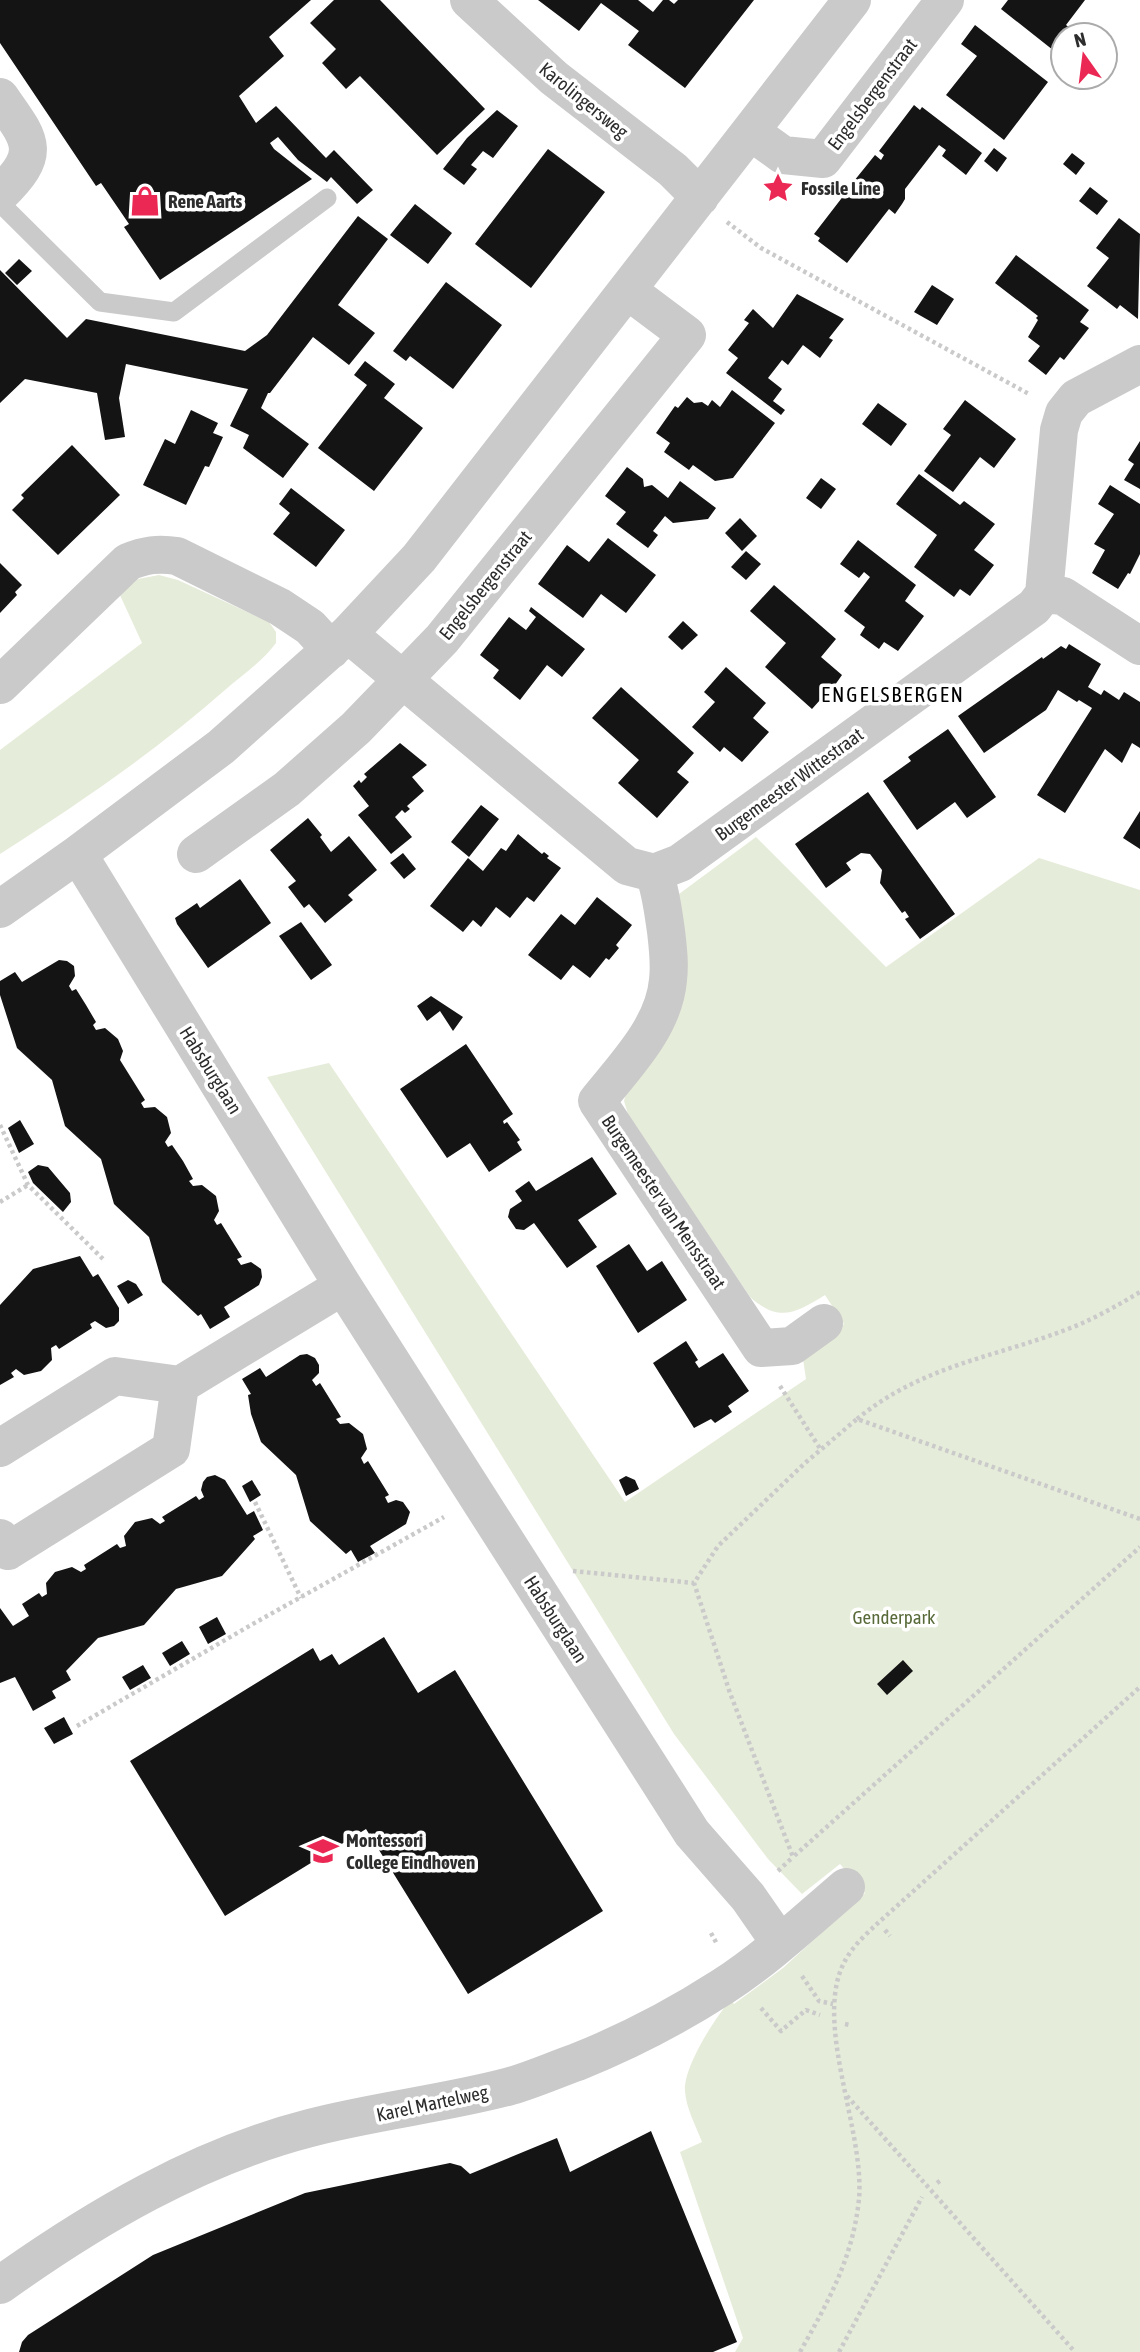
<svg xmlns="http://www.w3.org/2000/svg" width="1140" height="2352" font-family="'Asap Condensed',sans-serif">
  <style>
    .green { fill: #e6ecda }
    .building { fill: #141414 }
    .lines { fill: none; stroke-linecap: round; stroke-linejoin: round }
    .path { stroke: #cacaca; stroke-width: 4.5; stroke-dasharray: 3.5 3.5; stroke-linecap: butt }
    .service { stroke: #cacaca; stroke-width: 19 }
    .minor { stroke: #cacaca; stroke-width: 38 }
    .labels { text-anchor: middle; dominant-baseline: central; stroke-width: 7; stroke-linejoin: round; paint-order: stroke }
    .street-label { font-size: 19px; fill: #2d2d2d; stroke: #fff }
    .poi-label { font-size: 19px; font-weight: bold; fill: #2d2d2d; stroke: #fff; text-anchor: start }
    .park-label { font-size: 19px; fill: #586a39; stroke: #fff }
    .neighbourhood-label { font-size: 21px; letter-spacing: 2px; fill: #000; stroke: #fff }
  </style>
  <rect width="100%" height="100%" fill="#fff"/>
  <path class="green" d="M159,575L178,580L269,622L276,632V643C263,661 241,676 225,690C155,752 78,804 0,854V750L142,643L119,593L138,579Z
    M756,837L886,967L1039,858L1140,890V2352H735L743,2338L680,2152L702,2142C696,2126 686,2108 685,2091C683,2068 715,2017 731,2000L734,2004L783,1968L865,1893L840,1864L802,1894L768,1859L674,1734L267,1077L329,1063L625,1502L806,1379L803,1359L818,1343L844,1324L825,1295C796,1313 779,1323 750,1297L628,1114L624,1101L679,894Z"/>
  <path class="building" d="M0,0H311L269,37L284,56L239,96L256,123L276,106L326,158L334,150L373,190L357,204L331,177L327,182L298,160L278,137L270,143L274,149L312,179L160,280L124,227L129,224L101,183L96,186L0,43Z
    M334,0H380L485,109L437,155L360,76L346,89L322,63L336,49L310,23Z
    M538,0H638L653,12L663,0H669L674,4L678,0H754L685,88L628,45L639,31L601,3L579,31Z
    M1008,0H1085L1066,25L1075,32L1073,35H1063V48L1058,54L1001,9Z
    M975,25L1048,82L1004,140L946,95L977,56L961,44Z
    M914,105L920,110L922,107L982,153L966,175L942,156L946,150L939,145L905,189V199L902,204L895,214L889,209L847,263L818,241L820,238L814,234L851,186L857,191L861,186L854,181L875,155L881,160L884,155L879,151Z
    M497,110L518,126L493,158L483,151L471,165L477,169L464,185L443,169L467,138Z
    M994,148L1007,158L997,172L984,161Z
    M548,149L605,192L531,288L475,244Z
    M1072,153L1085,163L1076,175L1063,164Z
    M1090,187L1108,201L1097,215L1079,201Z
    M415,204L452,233L428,264L390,235Z
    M358,216L388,239L338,305L375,333L349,365L313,337L270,393H268L261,408L309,444L283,478L243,448L249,435L230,426L248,389L126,364L119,398L125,437L105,440L97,393L25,379L0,403V270L67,338L86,319L245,351L267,335Z
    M1119,218L1140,234L1138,319L1120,305L1117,309L1087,286L1109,258L1096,248Z
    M1016,255L1089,310L1080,322L1089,328L1064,360L1060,357L1046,375L1028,361L1040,346L1028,337L1038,320L1036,318L1038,316L995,283Z
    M19,259L32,271L17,285L5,273Z
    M446,282L502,325L453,389L410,356L406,361L393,351Z
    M932,285L954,299L937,325L914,312Z
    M797,294L844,319L829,338L833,340L820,358L803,345L788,365L782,360L768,378L782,389L773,401L785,410L781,415L726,373L738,358L728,350L749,323L744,320L753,309L773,328Z
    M365,361L395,384L384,398L423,428L374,491L318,448L367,385L354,375Z
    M732,390L775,423L733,478L715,481L693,465L689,470L664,452L670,443L656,433L675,406L678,408L687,397L694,403L702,402L708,406L712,400L720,407Z
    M965,400L1016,439L994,468L980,457L953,492L924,471L951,435L943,429Z
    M878,403L907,424L891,446L862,424Z
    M191,410L218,423L213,433L223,437L209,467L205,466L186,505L143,485L165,439L175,444Z
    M1140,441V489L1124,480L1134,464L1128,460Z
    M72,445L120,495L58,555L12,510L24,498L21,495Z
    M627,467L643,479L644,487L652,485L668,498L680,481L716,508L708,519L673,523L665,516L653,531L658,535L648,548L616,524L626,512L605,496Z
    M919,474L960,505L964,501L995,524L974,550L994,565L970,596L960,589L954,597L914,567L937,535L896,504Z
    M821,478L836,489L821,509L806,498Z
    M1110,485L1140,504V554L1130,574L1128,573L1118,589L1092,573L1105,550L1094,544L1114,514L1098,504Z
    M291,488L345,530L316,567L273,534L290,513L279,504Z
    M740,518L757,536L742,551L725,533Z
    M608,538L656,575L626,613L601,594L583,618L538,584L567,545L589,562Z
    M858,540L916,585L905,601L924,616L898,651L884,642L879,649L860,635L865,627L844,611L870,577L864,572L859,578L840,564Z
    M746,551L761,564L746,580L731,567Z
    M0,563L22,585L15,592L17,595L0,613Z
    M774,585L836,639L821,657L842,675L830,692L829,690L812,709L765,667L786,643L750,611Z
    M531,607L585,649L562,677L547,665L520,700L493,678L499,670L480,655L509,617L526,630L536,617L529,611Z
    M683,621L698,635L682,650L668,637Z
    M1069,644L1101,664L1088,687L1101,695L1104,690L1119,700L1124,692L1140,702V748L1132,743L1122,763L1105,749L1065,813L1037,795L1092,708L1079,700L1077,702L1058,690L1046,710L984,753L958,716L1042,657L1043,659L1061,646L1066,649Z
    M726,667L766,703L753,718L769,732L742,762L724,747L720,752L692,727L715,702L704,692Z
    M621,687L694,753L677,772L689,782L657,818L618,783L639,760L592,718Z
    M948,729L996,797L967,818L955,802L917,830L883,781L911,761L908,757Z
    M400,743L427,765L412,777L424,791L407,806L410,809L405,813L402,810L395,817L412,837L391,854L358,815L369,806L353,786L359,780L361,783L367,777L364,774Z
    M868,792L955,914L920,939L905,919L909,917L905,911L902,913L880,883L882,870L870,854L861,853L846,863L851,870L826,888L795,844Z
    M481,805L499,819L469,857L451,842Z
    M1140,811V849L1123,838Z
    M308,818L322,835L320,837L331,852L349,836L377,870L348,895L353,900L325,923L309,904L304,908L288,887L296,881L270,850Z
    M518,834L542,854L544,852L549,856L547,858L561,868L534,902L527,897L510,918L496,907L481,927L473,920L463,932L430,906L468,858L483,871L501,848L506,851Z
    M403,853L416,869L404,879L390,863Z
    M240,879L271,923L208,968L177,924L175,918L197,903L200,908Z
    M597,897L632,925L616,945L619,948L609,960L606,958L590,978L573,965L561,980L528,955L561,914L575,925Z
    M301,922L332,965L311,980L279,936Z
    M59,960L67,961L74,966L75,976L69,986L72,991L76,989L86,1005L96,1022L93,1025L96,1030L105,1028L118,1039L123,1051L120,1060L145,1100L141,1103L144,1108L155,1107L167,1117L171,1133L165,1142L168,1147L172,1145L183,1161L193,1179L189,1181L193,1186L202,1185L216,1196L219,1211L214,1220L217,1225L221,1223L242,1257L237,1259L241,1265L251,1262L261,1269L262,1277L259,1285L224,1307L230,1317L210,1329L201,1314L198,1316L162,1282L149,1237L114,1204L101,1159L65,1126L52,1080L17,1048L0,995V981L15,972L22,982Z
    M431,996L463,1017L453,1031L440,1011L427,1021L417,1006Z
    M466,1044L513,1114L503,1121L504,1124L507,1122L520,1140L517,1142L522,1150L489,1172L470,1143L447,1158L400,1089Z
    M20,1120L34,1144L19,1153L8,1128Z
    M592,1157L617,1194L578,1220L597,1247L567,1268L534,1223L524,1230L516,1229L508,1217L510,1209L522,1201L515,1191L529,1181L536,1191Z
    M38,1165L48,1167L70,1193L71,1202L63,1212L33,1183L28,1172Z
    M629,1244L647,1271L662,1261L687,1300L638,1333L596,1266Z
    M80,1256L93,1277L98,1274L119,1308V1321L114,1326L106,1328L95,1321L90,1324L92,1328L59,1349L56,1345L51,1348L52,1360L41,1371L24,1375L16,1369L11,1373L14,1377L0,1385V1305L33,1269Z
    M128,1280L136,1284L143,1295L128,1304L117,1286Z
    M686,1341L698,1360L695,1362L699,1368L723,1353L749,1391L728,1406L732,1412L715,1423L711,1419L694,1428L653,1363Z
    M307,1354L315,1358L319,1365V1373L312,1380L316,1386L320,1383L341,1417L336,1419L340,1424L349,1423L363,1434L367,1449L361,1458L364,1464L368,1461L389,1495L385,1497L388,1503L396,1500L403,1502L410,1512L406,1524L370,1546L375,1553L358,1562L351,1550L346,1554L310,1521L296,1475L261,1442L251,1414L248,1395L251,1394L242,1379L260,1368L266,1377L300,1355Z
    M215,1475L225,1480L247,1515L254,1511L263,1530L253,1536L255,1539L222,1576L176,1589L144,1625L98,1638L66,1671L71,1680L52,1691L56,1698L33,1711L15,1677L0,1683V1608L13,1626L29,1616L22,1604L39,1593L42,1597L47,1594L46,1583L55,1572L72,1567L81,1572L86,1569L84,1565L117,1544L120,1548L126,1546L124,1536L135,1522L152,1518L160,1524L165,1521L162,1517L196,1496L199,1500L204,1497L201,1490L203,1482L207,1477Z
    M626,1476L635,1480L639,1489L626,1496L619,1480Z
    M252,1480L261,1495L250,1502L242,1486Z
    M217,1617L226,1634L208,1644L199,1627Z
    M384,1637L418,1693L455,1670L603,1911L468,1994L366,1829L225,1916L130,1761L313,1648L320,1661L332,1654L339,1665Z
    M182,1641L190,1654L170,1666L162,1653Z
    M903,1660L913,1671L887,1695L877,1684Z
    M143,1665L151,1678L130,1690L122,1677Z
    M64,1717L73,1734L54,1744L44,1728Z
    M651,2131L737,2342L713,2352H19L22,2342L28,2335L153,2255L305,2193L450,2163L461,2166L470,2174L557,2138L570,2172Z"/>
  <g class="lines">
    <path class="path" d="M727,222L761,248L1029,394
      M0,1125L28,1185L105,1261
      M0,1202L28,1185
      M780,1386L821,1450
      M857,1419C925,1363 1000,1357 1078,1325C1099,1316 1120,1304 1140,1292
      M255,1502L301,1598
      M1140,1519L857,1419L805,1463L718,1546L694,1583L730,1693L793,1857L1140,1547
      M573,1571L694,1583
      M77,1726L251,1625L444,1517
      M778,1871L793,1857
      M885,1930L890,1936
      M711,1933L717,1944
      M802,1976L819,2001L833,2004
      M761,2008L781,2031L806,2010L820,2015
      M845,2024L850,2025
      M847,2096L1075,2352
      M937,2183L941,2180
      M800,2352C828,2302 853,2258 859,2199C865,2129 811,2019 846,1959C854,1945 867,1933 878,1923L1140,1687
      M839,2352L922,2197"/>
    <path class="service" d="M0,203L100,302L174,312L327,198"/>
    <path class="minor" d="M469,0L554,78L673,170L700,197
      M0,97C31,141 43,152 0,194
      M751,132L783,155L823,159L945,0
      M1044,594L1063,596L1140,646
      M348,634L627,866L654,873L680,863L1034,607L1044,594L1059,430L1064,413L1076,398L1140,364
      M0,685L128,562C145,555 158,553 177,556L280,607L310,627L331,650
      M78,854L343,1286L692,1833L748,1897L780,1943
      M196,854L287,789L356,728L442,639L687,335L627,290
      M654,873C661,891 663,911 666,931C668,948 670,964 668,980C664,1027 625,1066 597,1101L761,1348L792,1346L824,1323
      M0,909L78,854L221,747L348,634L419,558L852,0
      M0,1448L115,1376L180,1385L343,1286
      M0,1538L8,1551L171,1449L180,1385
      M0,2285C94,2218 197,2157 310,2128C375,2111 442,2104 507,2087C530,2081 554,2070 577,2062C627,2042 677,2016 722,1987C767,1958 806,1921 846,1887"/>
  </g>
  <defs>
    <g id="sight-bare" transform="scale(2.415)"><path d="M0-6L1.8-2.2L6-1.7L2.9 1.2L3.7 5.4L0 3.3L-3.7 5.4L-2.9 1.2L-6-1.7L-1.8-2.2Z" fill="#eb2854" stroke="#fff" stroke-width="2.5" paint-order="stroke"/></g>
    <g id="shop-bare" transform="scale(2.415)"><path d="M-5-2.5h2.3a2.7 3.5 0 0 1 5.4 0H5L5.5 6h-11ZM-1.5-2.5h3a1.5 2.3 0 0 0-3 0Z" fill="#eb2854" stroke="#fff" stroke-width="2.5" paint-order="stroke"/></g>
    <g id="school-bare" transform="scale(2.415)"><path d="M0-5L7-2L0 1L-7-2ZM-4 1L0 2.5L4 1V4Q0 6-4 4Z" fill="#eb2854" stroke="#fff" stroke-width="2.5" paint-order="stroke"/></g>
  </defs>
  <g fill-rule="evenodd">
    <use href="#sight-bare" x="778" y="188"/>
    <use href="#shop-bare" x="145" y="201"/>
    <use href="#school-bare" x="323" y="1851"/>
  </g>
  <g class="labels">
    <g class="street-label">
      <text transform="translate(872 94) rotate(-53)">Engelsbergenstraat</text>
      <text transform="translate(584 100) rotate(39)">Karolingersweg</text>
      <text transform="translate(485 585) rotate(-51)">Engelsbergenstraat</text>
      <text transform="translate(789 784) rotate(-36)">Burgemeester Wittestraat</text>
      <text transform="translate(211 1070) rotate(58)">Habsburglaan</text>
      <text transform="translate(664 1202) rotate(56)">Burgemeester van Mensstraat</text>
      <text transform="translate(556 1619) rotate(57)">Habsburglaan</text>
      <text transform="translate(432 2103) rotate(-12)">Karel Martelweg</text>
    </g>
    <g class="poi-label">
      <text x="801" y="188">Fossile Line</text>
      <text x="168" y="201">Rene Aarts</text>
      <text x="346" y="1840">Montessori<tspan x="346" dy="22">College Eindhoven</tspan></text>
    </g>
    <g class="park-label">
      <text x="894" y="1617">Genderpark</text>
    </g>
    <g class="neighbourhood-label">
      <text x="893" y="694">ENGELSBERGEN</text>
    </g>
  </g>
  <g transform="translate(1084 56) rotate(346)"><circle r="33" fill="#ffffff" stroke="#ababab" stroke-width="2"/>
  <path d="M0-5L12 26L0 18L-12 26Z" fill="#eb2854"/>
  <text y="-10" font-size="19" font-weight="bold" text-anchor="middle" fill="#2d2d2d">N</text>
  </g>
</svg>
